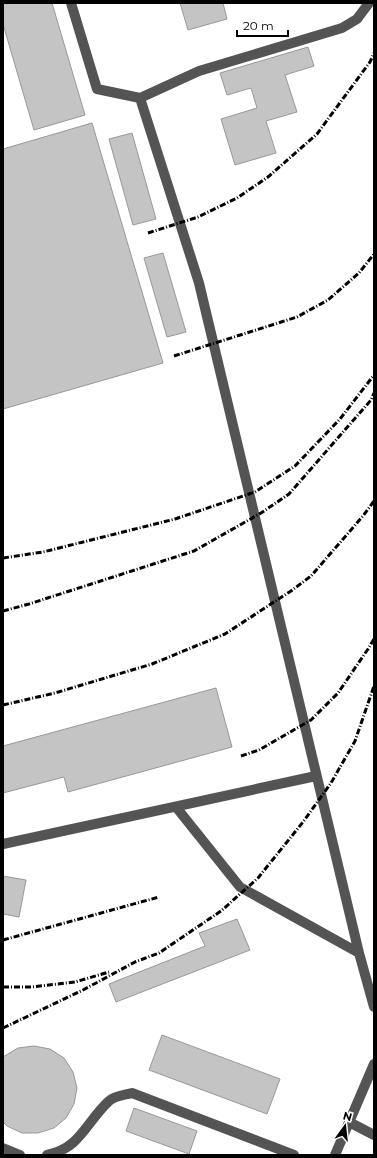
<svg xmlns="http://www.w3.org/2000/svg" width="377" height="1158" font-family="Montserrat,sans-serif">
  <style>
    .building { fill: #c4c4c4; stroke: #989898 }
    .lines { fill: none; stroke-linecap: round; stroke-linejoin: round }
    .minor { stroke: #545454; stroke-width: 10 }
    .rail { stroke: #000; stroke-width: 3; stroke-dasharray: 6 2 1 2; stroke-linecap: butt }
  </style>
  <rect width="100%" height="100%" fill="#fff"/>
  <path class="building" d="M3,3H52L85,115L34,130L3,24Z
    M180,3H223L227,19L188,30Z
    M308,47L314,66L285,75L297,112L266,121L276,153L235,165L221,119L257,108L251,88L227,95L220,73Z
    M92,123L163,363L3,409V149Z
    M132,133L156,219L133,225L109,139Z
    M163,253L186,332L167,337L144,258Z
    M216,688L232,747L68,792L64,777L3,793V746Z
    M3,876L26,880L19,917L3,914Z
    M237,919L250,950L116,1002L109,984L205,946L199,933Z
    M162,1035L280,1079L267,1114L149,1070Z
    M34,1046L50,1049L64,1058L73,1072L77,1088L74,1104L66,1118L54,1128L38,1133H22L7,1126L3,1122V1057L18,1048Z
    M134,1108L197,1131L189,1154L126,1131Z"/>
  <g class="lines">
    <path class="minor" d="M71,3L97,89L140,98L199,71L342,28L357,19L369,3
      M140,98L199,283L359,953L374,1007
      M176,807L240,887L359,953
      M3,844L316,776
      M349,1122L374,1135
      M3,1148L20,1155
      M47,1155C81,1148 86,1122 109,1101C114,1096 125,1095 132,1093L294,1155
      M335,1155L374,1064"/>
    <path class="rail" d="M148,233L198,217L237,198L268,177L317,134L370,62L374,53
      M174,356L297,317L328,300L359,273L374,254
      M3,558L43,552L175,519L255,492L295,466L340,419L374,375
      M3,611L29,604L194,551L261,513L289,494L371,400L374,393
      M3,705L55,693L152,664L225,634L291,591L311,576L363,516L374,501
      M241,756L259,750L311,720L338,693L368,649L374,639
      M3,940L159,897
      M3,987H32L75,982L109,972
      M3,1028L83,990L135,962L159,953L221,911L258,878L303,822L331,783L355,741L374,686"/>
  </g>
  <rect width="377" height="1158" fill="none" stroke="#000000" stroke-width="8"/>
  <g transform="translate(345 1126) rotate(15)" stroke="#ffffff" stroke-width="3" paint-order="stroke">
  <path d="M0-3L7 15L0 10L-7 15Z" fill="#000000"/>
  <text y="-6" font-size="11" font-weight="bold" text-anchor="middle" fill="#000000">N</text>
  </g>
  <path d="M237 30v6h51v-6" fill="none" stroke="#000000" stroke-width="2"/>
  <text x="243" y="30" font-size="12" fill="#000000" stroke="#ffffff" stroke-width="3" paint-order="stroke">20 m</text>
</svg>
